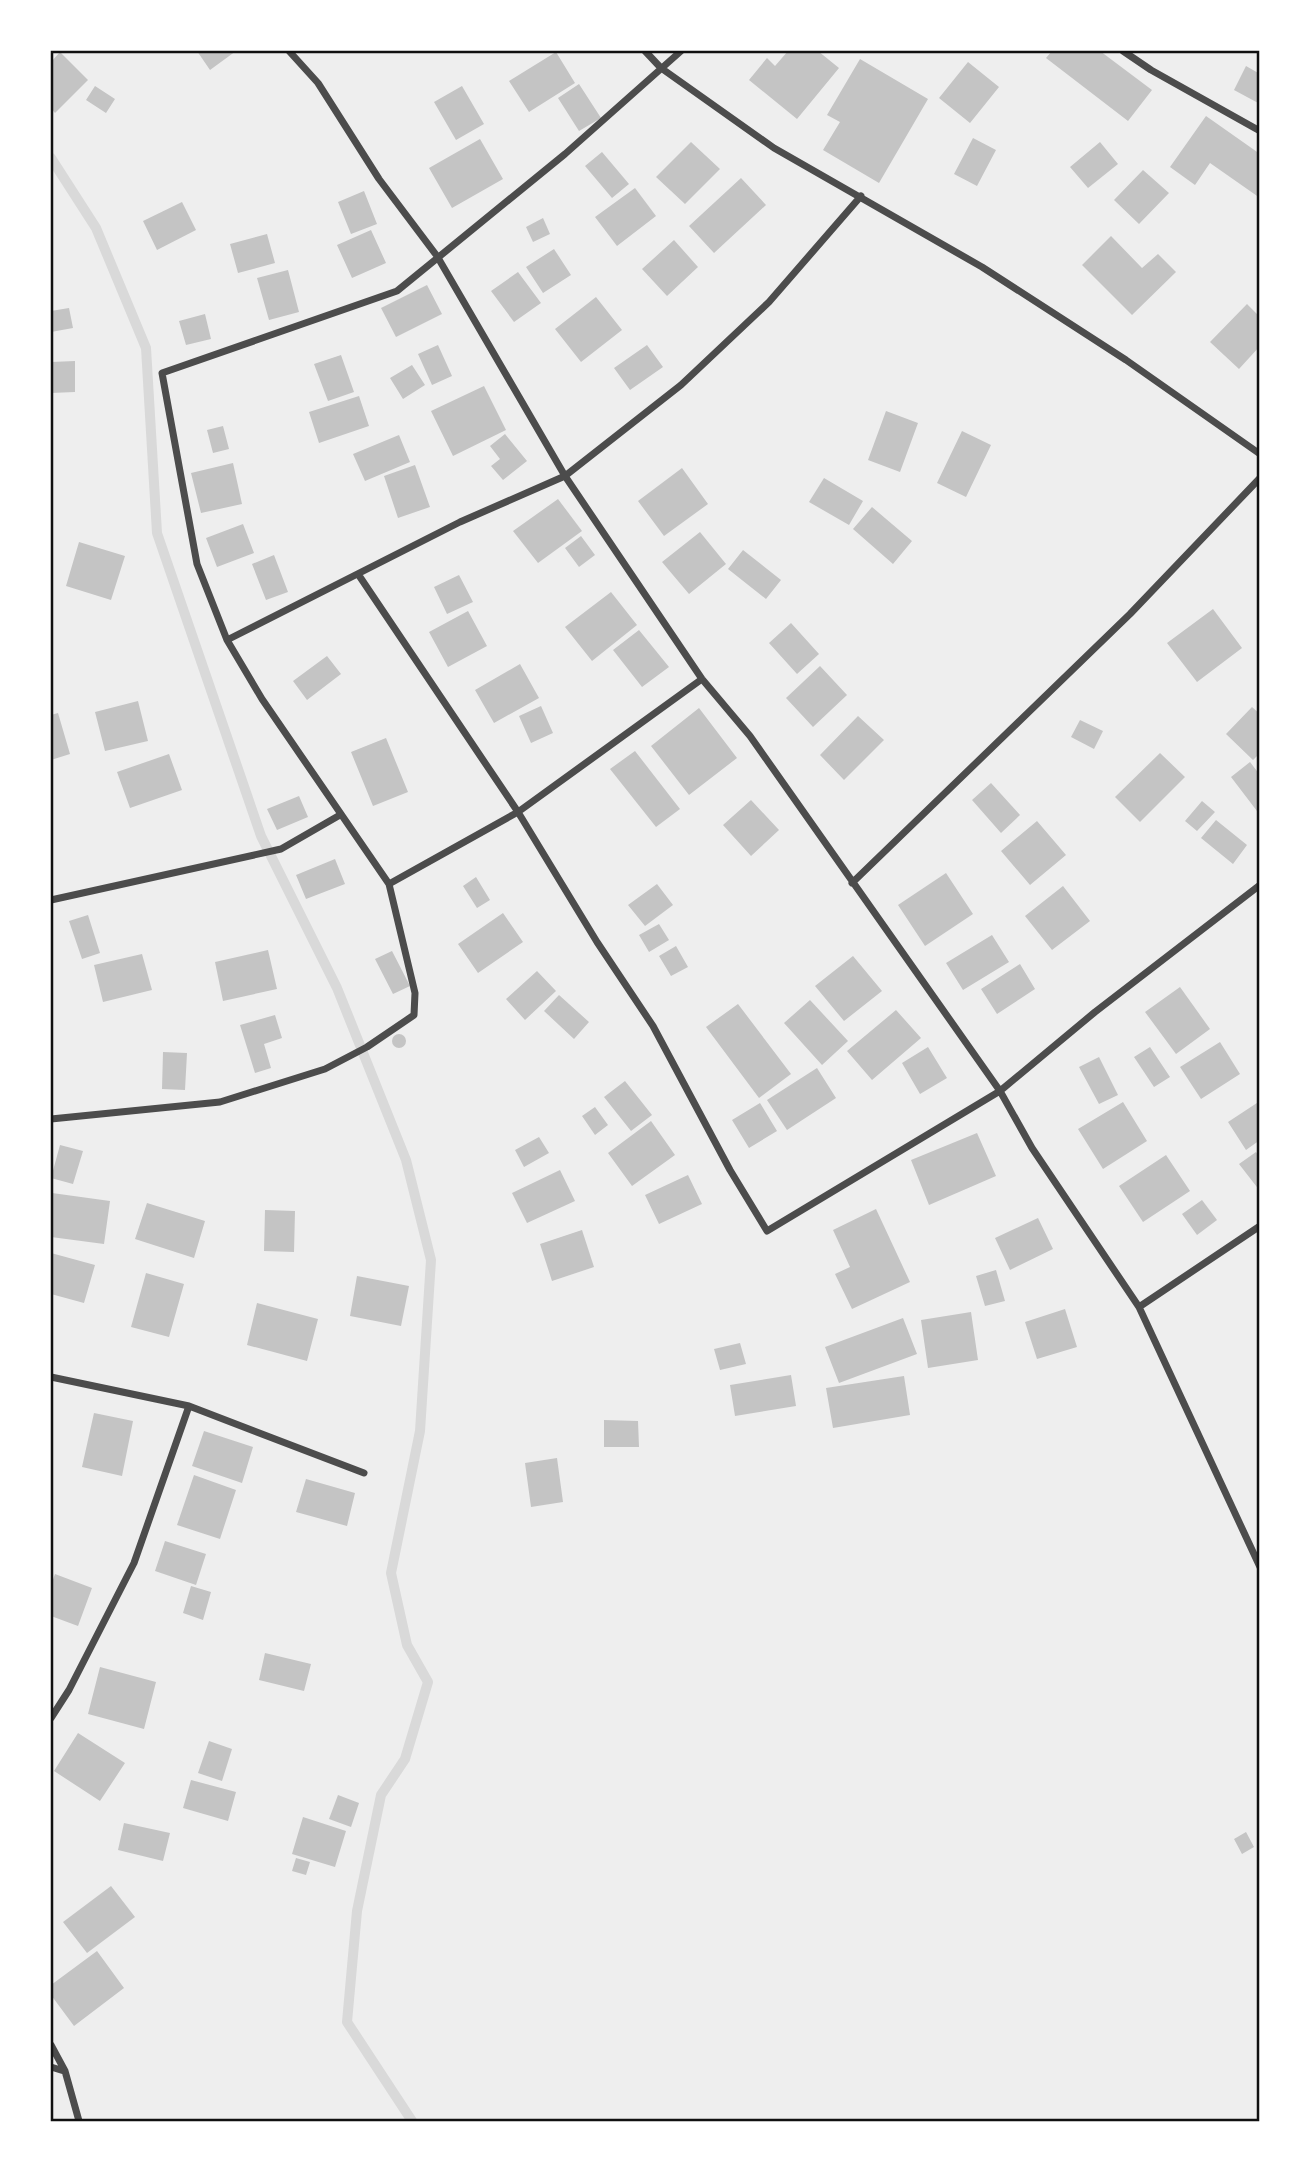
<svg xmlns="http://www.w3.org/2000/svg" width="1311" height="2172" font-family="Jost,sans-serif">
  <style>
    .green { fill: #eee }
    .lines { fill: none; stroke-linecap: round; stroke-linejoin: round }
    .stream { stroke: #d9d9d9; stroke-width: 10 }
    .building { fill: #c4c4c4 }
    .minor { stroke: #4c4c4c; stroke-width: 7 }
    .neatline { fill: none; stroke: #111; stroke-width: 2.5 }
  </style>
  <rect width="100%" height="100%" fill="#fff"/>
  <path class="green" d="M51,51H1260V2121H51Z"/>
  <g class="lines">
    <path class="stream" d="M51,158L96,228L146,348L157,533L261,836L337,988L406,1160L431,1260L420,1431L391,1573L407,1645L428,1682L405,1759L381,1795L357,1911L347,2022L412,2121"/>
  </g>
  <path class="building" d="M197,51H236L210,70Z
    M788,51H818L839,68L797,119L749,80L767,58L775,66Z
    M1052,51H1100L1152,90L1128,121L1046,58Z
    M60,52L88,80L55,113L51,108V62Z
    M556,52L575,83L529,112L509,81Z
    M860,59L928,99L879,183L823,150L840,122L827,115Z
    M968,62L999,87L970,123L939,98Z
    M1246,66L1260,74V104L1234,90Z
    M579,84L601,118L579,131L558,98Z
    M95,86L115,99L106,113L86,100Z
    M462,86L484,124L456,140L434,102Z
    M1206,116L1260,154V198L1210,163L1195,185L1170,167Z
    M973,138L996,150L977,186L954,174Z
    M480,139L503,179L452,208L429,168Z
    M691,142L720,169L685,204L656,177Z
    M1100,142L1118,164L1088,188L1070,167Z
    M602,152L629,184L612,198L585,166Z
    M1143,170L1169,193L1139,224L1114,200Z
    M741,178L766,205L714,253L689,226Z
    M635,188L656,216L617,246L595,217Z
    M364,191L377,224L351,234L338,202Z
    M182,202L196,230L157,250L143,221Z
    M543,218L550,234L533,242L526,227Z
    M371,230L386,263L352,278L337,245Z
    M267,234L275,263L238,273L230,244Z
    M1111,236L1142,268L1158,254L1176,272L1132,315L1082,265Z
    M674,240L698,267L667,296L642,269Z
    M554,249L571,275L543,293L526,267Z
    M288,270L299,312L269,320L257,278Z
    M518,272L541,303L514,322L491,291Z
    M427,285L442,314L396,337L381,308Z
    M596,297L622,330L581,362L555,329Z
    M1247,304L1260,317V346L1239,369L1210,342Z
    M69,308L73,328L51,332V311Z
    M205,314L211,339L186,345L179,321Z
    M438,345L452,376L432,385L418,354Z
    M647,345L663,367L630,390L614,368Z
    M341,355L354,392L328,401L314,364Z
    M75,361V392L51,393V362Z
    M412,365L425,385L403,399L390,378Z
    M484,386L506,430L453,456L431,411Z
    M359,396L369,426L319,443L309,412Z
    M886,411L918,423L900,472L868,460Z
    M223,426L229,449L213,453L207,430Z
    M962,431L991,445L966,497L937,483Z
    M505,434L527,461L503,480L491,466L500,459L490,446Z
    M399,435L410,462L365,481L353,454Z
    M233,463L242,504L201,513L191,473Z
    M415,465L430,507L398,518L384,476Z
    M682,468L708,504L664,536L638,501Z
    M824,478L863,501L849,525L809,502Z
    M558,499L582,531L538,563L513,531Z
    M872,507L912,541L893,564L853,529Z
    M243,524L254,553L217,567L206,538Z
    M700,532L726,564L689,594L662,562Z
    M581,536L595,555L579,567L565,548Z
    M79,542L125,556L111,600L66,586Z
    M743,550L781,580L766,599L728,569Z
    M274,555L288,592L266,600L252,564Z
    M459,575L473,602L447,614L434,587Z
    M611,592L637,625L592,661L565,627Z
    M1213,609L1242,648L1197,682L1167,643Z
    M468,611L487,646L448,667L429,632Z
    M791,623L819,654L797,674L769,643Z
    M639,630L669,667L642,687L613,650Z
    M327,656L341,674L307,700L293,681Z
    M520,664L539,698L494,723L475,690Z
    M820,666L847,695L813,727L786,698Z
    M138,701L148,741L105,751L95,712Z
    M541,706L553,733L531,743L519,716Z
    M1252,707L1260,714V753L1253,760L1226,734Z
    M699,708L737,758L689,795L651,746Z
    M58,713L70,754L51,760V715Z
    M858,716L884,740L844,780L820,755Z
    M1080,720L1103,731L1094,749L1071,737Z
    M386,738L408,792L373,806L351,752Z
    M635,751L680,809L656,827L610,769Z
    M1160,753L1185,777L1140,822L1115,797Z
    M169,754L182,790L130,808L117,772Z
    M1250,762L1260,775V815L1231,777Z
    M991,783L1020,815L1001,833L972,800Z
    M299,796L308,817L277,830L267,809Z
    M751,800L779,830L751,856L723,825Z
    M1202,801L1215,812L1197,831L1185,821Z
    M1216,820L1247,845L1233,864L1201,838Z
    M1037,821L1066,855L1030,885L1001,851Z
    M335,859L345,884L306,899L296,875Z
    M946,873L973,914L925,946L898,905Z
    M476,877L490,900L477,908L463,886Z
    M657,884L673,905L645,926L628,905Z
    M1063,886L1090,921L1052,950L1025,916Z
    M503,913L523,942L478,973L458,944Z
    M88,915L100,953L82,959L69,921Z
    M659,924L669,940L649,952L639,935Z
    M992,935L1009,962L963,990L946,963Z
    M676,946L688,967L671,976L659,956Z
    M268,950L277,989L223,1001L215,962Z
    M392,951L410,986L393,994L375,959Z
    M142,954L152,990L103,1002L94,965Z
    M853,956L882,991L844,1021L815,986Z
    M1020,964L1035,989L997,1014L981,989Z
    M537,971L556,991L525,1020L506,999Z
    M1180,987L1210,1029L1176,1054L1145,1012Z
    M559,995L589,1022L574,1039L544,1011Z
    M810,1000L848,1041L822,1065L784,1023Z
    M738,1004L791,1074L759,1098L706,1027Z
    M896,1010L921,1038L872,1080L847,1051Z
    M275,1015L282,1038L264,1044L271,1068L255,1073L240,1025Z
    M392 1041a7 7 0 1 1 14 0a7 7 0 1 1-14 0Z
    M1220,1042L1240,1074L1201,1099L1180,1067Z
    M928,1047L947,1078L920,1094L902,1063Z
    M1150,1047L1170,1077L1154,1087L1134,1057Z
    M163,1052L187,1053L185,1090L162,1089Z
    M1099,1057L1118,1095L1099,1104L1079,1067Z
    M817,1068L836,1098L787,1130L767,1100Z
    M625,1081L652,1115L631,1131L604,1097Z
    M1260,1101V1140L1246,1150L1228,1122Z
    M1123,1102L1147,1141L1103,1169L1078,1129Z
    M760,1103L777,1131L749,1148L732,1120Z
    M595,1107L608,1125L595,1135L582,1116Z
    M651,1121L675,1155L632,1186L608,1153Z
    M977,1133L996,1176L929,1205L911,1160Z
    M539,1137L549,1153L524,1167L515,1150Z
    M60,1145L83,1151L73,1184L51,1178Z
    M1256,1152L1260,1158V1191L1239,1164Z
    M1166,1155L1190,1191L1143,1222L1119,1186Z
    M560,1170L575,1201L527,1223L512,1193Z
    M688,1175L702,1204L659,1224L645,1195Z
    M52,1193L110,1201L104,1244L51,1237Z
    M1202,1200L1217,1220L1197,1235L1182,1214Z
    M147,1203L205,1221L194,1258L135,1239Z
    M876,1209L910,1282L852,1309L835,1274L850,1267L833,1230Z
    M265,1210L295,1211L294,1252L264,1251Z
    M1038,1218L1053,1249L1010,1270L995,1238Z
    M582,1230L594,1267L552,1281L540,1244Z
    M51,1253L95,1265L84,1303L51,1294Z
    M996,1270L1005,1301L985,1306L976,1276Z
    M146,1273L184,1284L169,1337L131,1327Z
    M357,1276L409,1286L401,1326L350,1316Z
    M257,1303L318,1319L307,1361L247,1345Z
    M1065,1309L1077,1347L1037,1359L1025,1322Z
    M971,1312L978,1360L928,1368L921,1320Z
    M903,1318L917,1354L839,1383L825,1347Z
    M740,1343L746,1364L720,1370L714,1349Z
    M791,1375L796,1406L735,1416L730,1385Z
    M904,1376L910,1415L833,1428L826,1388Z
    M94,1413L133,1421L122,1476L82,1467Z
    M604,1420L638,1421L639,1447H604Z
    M204,1431L253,1447L242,1483L192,1466Z
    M557,1458L563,1502L531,1507L525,1463Z
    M194,1475L236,1490L220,1539L177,1525Z
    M306,1479L355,1493L347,1526L296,1512Z
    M165,1541L206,1554L196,1585L155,1571Z
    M55,1574L92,1588L78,1626L51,1616V1585Z
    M191,1586L211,1592L203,1620L183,1613Z
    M265,1653L311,1664L304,1691L259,1680Z
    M100,1667L156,1682L144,1729L88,1714Z
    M78,1733L125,1763L100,1801L54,1771Z
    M209,1741L232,1749L222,1781L198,1773Z
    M191,1780L236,1792L228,1821L183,1808Z
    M338,1795L359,1803L351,1827L329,1819Z
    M303,1817L346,1831L335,1867L292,1854Z
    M124,1823L170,1833L163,1861L118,1850Z
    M1246,1832L1254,1847L1242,1854L1234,1839Z
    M296,1858L310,1862L306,1875L292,1871Z
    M111,1886L135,1917L87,1953L63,1922Z
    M97,1951L124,1988L74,2026L51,1995V1985Z"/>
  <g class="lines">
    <path class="minor" d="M289,51L318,83L379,179L437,256L565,476L702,679L750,736L1000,1091L1032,1148L1139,1307L1260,1567
      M645,51L661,68L774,148L982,267L1126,360L1260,454
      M1123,51L1151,70L1260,131
      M358,574L518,812L597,942L653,1026L730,1170L767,1231L1000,1091L1095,1012L1260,885
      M227,640L460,522L565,476L681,385L769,302L861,196
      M852,883L1130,614L1260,478
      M389,884L518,812L702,679
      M51,900L281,849L340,815
      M51,1119L220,1102L325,1069L367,1047L414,1015L415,993L389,884L262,699L227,640L197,564L162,373L397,291L565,154L681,51
      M1139,1307L1260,1226
      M51,1377L189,1406L364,1473
      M51,1718L69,1690L134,1563L189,1406
      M51,2045L65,2071L79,2121
      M51,2067L64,2071"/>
  </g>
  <rect width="1311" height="2172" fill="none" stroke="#ffffff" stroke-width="105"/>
  <rect x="52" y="52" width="1206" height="2068" class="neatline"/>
</svg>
